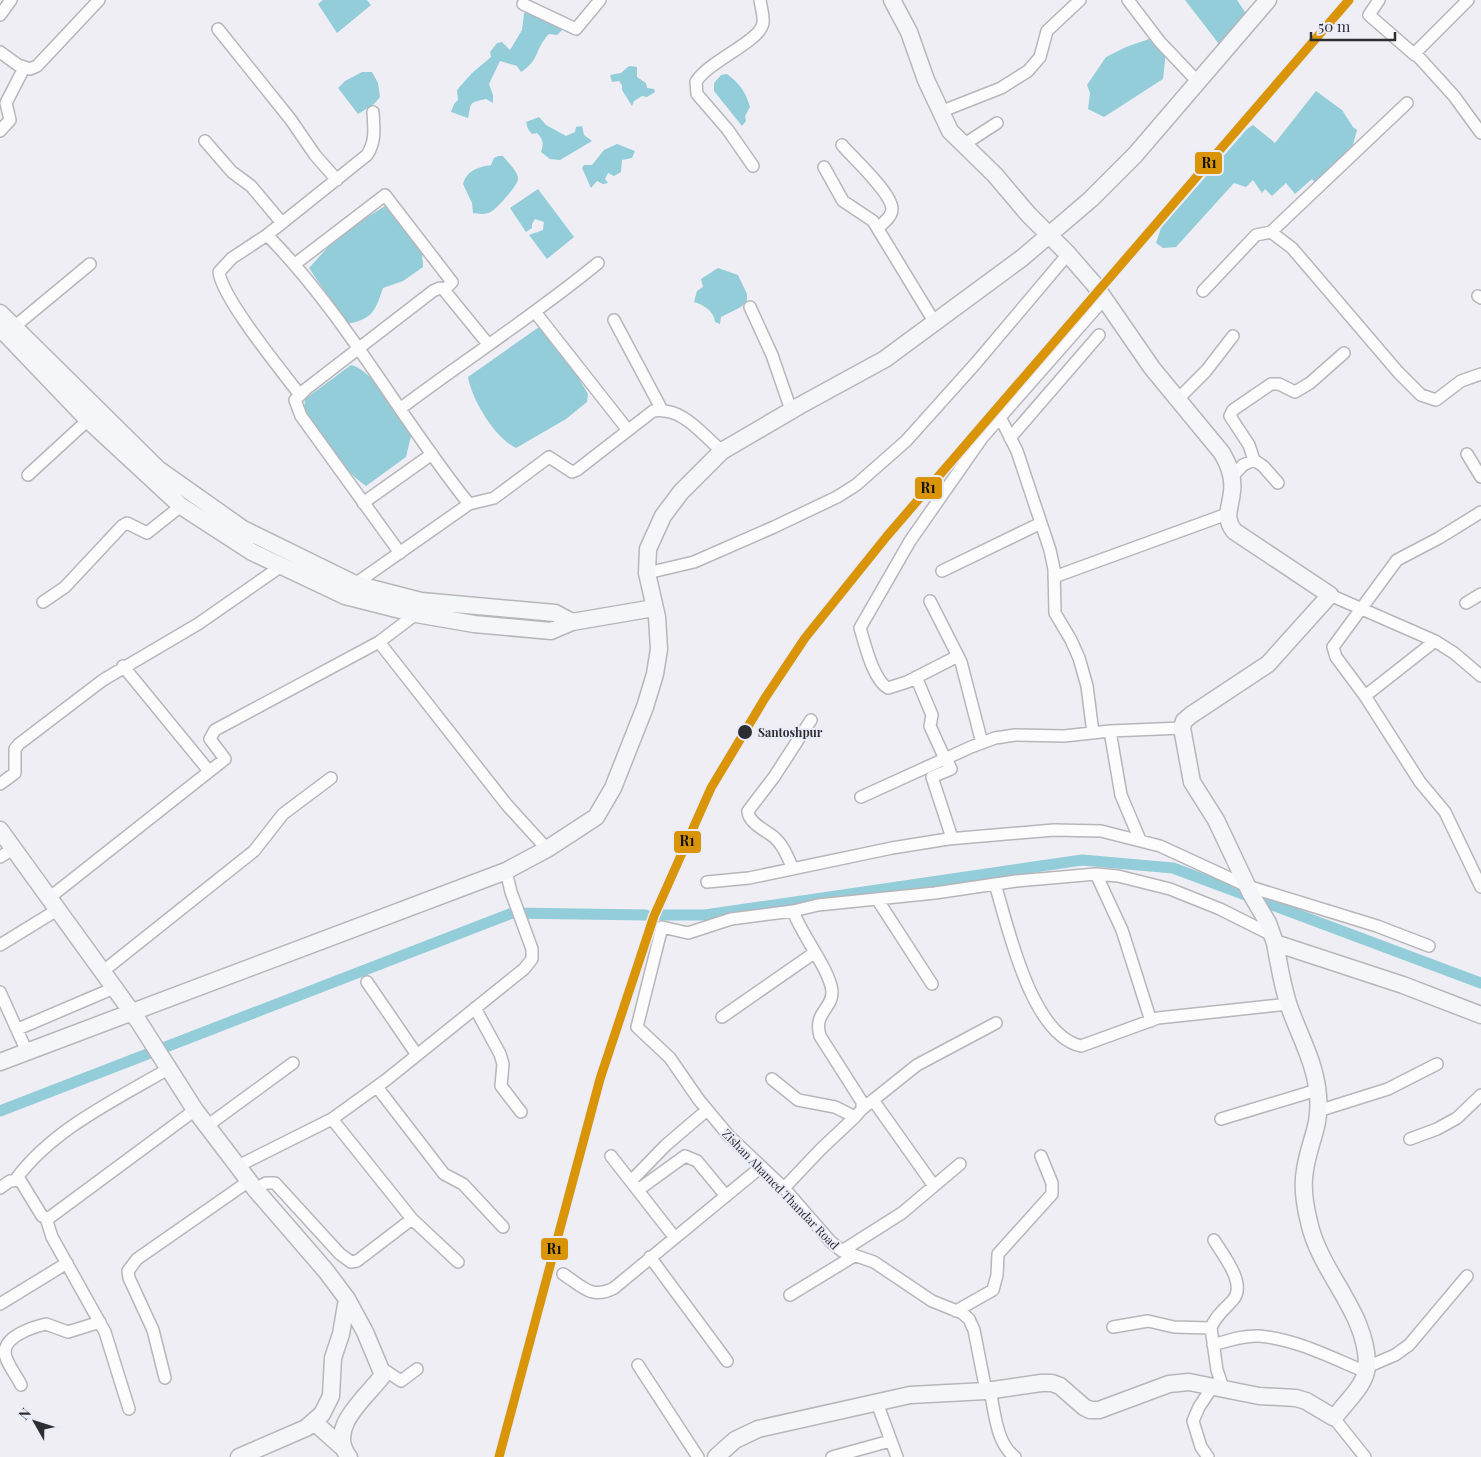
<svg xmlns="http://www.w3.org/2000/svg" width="1481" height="1457" font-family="'Playfair Display',serif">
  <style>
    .water { fill: #92cdd9 }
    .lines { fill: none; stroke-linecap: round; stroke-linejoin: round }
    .canal { stroke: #92cdd9; stroke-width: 11 }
    .street-casing { stroke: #b6b6bb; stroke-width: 14 }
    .secondary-casing { stroke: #b6b6bb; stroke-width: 19 }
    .street { stroke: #fcfcfd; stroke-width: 11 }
    .secondary { stroke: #f5f6f9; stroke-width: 16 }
    .rail-1-casing { stroke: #eaecf8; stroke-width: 12 }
    .rail-1 { stroke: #d99408; stroke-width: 9 }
    .stop-dot { fill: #2d2e32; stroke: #eaecf8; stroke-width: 2 }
    .labels { text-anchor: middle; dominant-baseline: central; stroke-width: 4; stroke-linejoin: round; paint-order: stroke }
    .stop-label { font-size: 12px; font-weight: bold; fill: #2d2e32; stroke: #eaecf8; text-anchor: start }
    .street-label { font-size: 12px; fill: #2d2e32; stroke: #eaecf8 }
    .line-badge { stroke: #eaecf8; stroke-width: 2 }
    .pale-badge-label { font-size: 14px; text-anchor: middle; font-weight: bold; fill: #111 }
  </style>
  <rect width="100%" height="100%" fill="#eeeef4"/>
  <path class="water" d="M323,0H367L371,5L337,33L318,4Z
    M1185,0H1237L1247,15L1219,44Z
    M535,11L568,24L557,35L549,34C535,48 540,60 521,72L517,66L500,61L489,84L493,95V103L486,99C467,103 472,103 468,118L451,112L454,104L458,100L457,90L472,73L491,57L490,52L497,43L502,42L510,50L522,30L524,13Z
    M1149,39L1166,51L1163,79L1104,117L1088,109L1090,93L1087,85L1106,57L1126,47Z
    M629,66L637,67V77L646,83L647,88L654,89L655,92L647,97L642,96L634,101L632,106L622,90V85L619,81L612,82L610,75L621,73Z
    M362,72H372L378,83L380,97L374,104L358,114L338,88L345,81Z
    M727,74C739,83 746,92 750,107L745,116L746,121L742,126L714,91V83L721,75Z
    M1316,91L1342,110L1353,127L1357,130L1347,167L1336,179L1328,173L1315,183L1312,179L1295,194L1286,183L1272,196L1265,189L1262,193L1253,180L1246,187L1234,183L1176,247L1163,248L1156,243L1161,228L1247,129L1253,125L1275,143Z
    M539,117L546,125L566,136L575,132L576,127L582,126L584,135L592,141L560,160L550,159L541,152C544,143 543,139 537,133L532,134L528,129L526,122Z
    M617,144L635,151L632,158L622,160L621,172L614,176L608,173L605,179L608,183L603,184L597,181L591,188L582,168L584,165H592L604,150Z
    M498,156H503C508,163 519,172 518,180C516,187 498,207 492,211C487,215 479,214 473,213L472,203L463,184C467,170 479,167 491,165L494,158Z
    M538,189L574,237L547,259L529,235L543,230L544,222L535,219L532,224V228L526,232L510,208Z
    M385,206L422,251L423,267L403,281L383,288C375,311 373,319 347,324L309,268L339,235Z
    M718,268L738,275L747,294V301L741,307L721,317L720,324L715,322C714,311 704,305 694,302L697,291L703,287L701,279Z
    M539,327H544L560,347L588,394L587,402L566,419L516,448C495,438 472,400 468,377Z
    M351,365C375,371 398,416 411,436L406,457L366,486C339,467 321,435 304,408L305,399Z"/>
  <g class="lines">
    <path class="canal" d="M662,915H705L1082,860L1173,868L1481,983
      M0,1111L512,913L646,915"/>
    <g class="street-casing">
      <path id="street" d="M1128,0L1160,42L1197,81
        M1379,0L1369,15L1415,55
        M1468,0L1415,53L1454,96L1481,133
        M523,4L576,29L600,0
        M0,15L11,0
        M218,29L291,120L315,155L337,180
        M0,52L18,65L30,69L37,66L99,0
        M940,112L1001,88L1028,71L1040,57L1047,31L1080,0
        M0,131L10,120L6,103L24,68
        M205,141L232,172L251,186L282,223
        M842,145C853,158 892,193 892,209C892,217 883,223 878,228
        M963,145L997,123
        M753,166L728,130L697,94L696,82C708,61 760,42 763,23C764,17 761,7 760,0
        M824,167L843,201L873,221L935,323
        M1271,232L1407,103
        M267,235C346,315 399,417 469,504
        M295,264L385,195L452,282L444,290
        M1203,291L1256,235L1271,232L1292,248L1398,372L1421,395L1436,400L1461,381L1481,374
        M1478,296L1481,298
        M750,307L772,355L791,410
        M535,312L627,429
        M614,320L662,410
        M14,327L90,264
        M300,395C281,370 222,298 219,272L232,258L267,235L367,155C376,141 374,129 373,112
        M1179,398L1206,371L1233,336
        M401,408C466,359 535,315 598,263
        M1000,417L1017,451L1050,550L1054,569L1055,613L1071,640L1079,658L1087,686L1093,733
        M1010,438L1099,335
        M1467,454L1481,477
        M1254,460L1249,445L1230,416L1233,410L1271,384H1279L1295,392L1310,383L1344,353
        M28,475L88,420
        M1232,477L1243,465L1254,460L1263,466L1278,483
        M363,503L432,454
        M1481,512L1439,538L1397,560L1333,647L1336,657L1365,696L1420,782L1445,812L1481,887
        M400,553L301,416L295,400L306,389L433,291L440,288L444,290L488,344
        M942,571L1041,523
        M647,573L694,562L774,527L837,497L856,485L906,441L976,363L1068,254
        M1054,577L1227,514
        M355,584L469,504L494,498L549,457L572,472L577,470L653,411C684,407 701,434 722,451
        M1330,595L1435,641L1454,653L1481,676
        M930,601L961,662L982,743
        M43,602L65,587L122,526L127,523L147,533L181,506
        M1466,603L1481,594
        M418,609L416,614L379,642L507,805L547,849
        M958,656L907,682L888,688C873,680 865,644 860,628L910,541L982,438L1104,299
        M123,666L209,771
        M916,677L932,715L930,726L945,759
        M1365,696L1435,641
        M1110,731L1121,795L1140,840
        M946,758L951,769L932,777L952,838
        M0,784L15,773V749L19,744L103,680L198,624L280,567
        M861,797L971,747L995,738L1015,735L1064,736L1110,731L1182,728
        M0,857L13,849
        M793,869C788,858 784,846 775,838C767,831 748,823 748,811L774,777L811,720
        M1096,874L1122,930L1151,1021
        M707,882L749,878L892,848L948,839L1054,830L1101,831L1160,846L1247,886L1377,926L1429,946
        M995,884C1008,927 1031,1035 1081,1046L1158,1018L1289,1004
        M49,898L225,759L210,739L215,730L379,642
        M877,899L932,984
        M0,945L57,910
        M102,972L254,851L283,814L331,778
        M367,982L417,1055
        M0,992L27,1052
        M475,1008L500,1054L503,1064L501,1086L521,1112
        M722,1017L814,953
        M18,1029L114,988
        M772,1079L798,1100L835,1107L855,1117
        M377,1087L444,1174L463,1184L503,1227
        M873,1100L934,1186
        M862,1109L917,1065L996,1023
        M1318,1111L1388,1089L1437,1064
        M1221,1119L1317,1090
        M207,1126L293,1063
        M1410,1139L1437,1129L1457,1118L1481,1095
        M611,1156L675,1238
        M238,1166L332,1119L386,1080L524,969L532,959V949L511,892L506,871
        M16,1179C53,1129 115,1100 168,1069
        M631,1181L666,1145L707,1110
        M0,1188L10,1181L20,1180L42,1216L49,1218L195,1110
        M784,1188L821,1149L855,1117L862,1109V1102L820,1036C813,1012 833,1009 832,991C830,970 801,934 793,911
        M255,1189L266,1183H275L340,1254L351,1262L357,1261L412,1219L332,1119
        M638,1190L685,1156L697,1161L726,1196
        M46,1218L52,1237L105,1332L129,1409
        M412,1219L458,1262
        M1214,1240C1223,1255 1247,1284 1233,1300C1225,1309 1215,1316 1211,1328L1217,1370L1223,1388
        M842,1251L902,1213L960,1164
        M650,1257L727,1361
        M563,1274C582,1286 591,1300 614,1288L761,1167
        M790,1295L854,1256
        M0,1304L67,1263
        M956,1311L993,1290L997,1275L998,1254L1052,1194V1183L1041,1156
        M1113,1327L1148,1321L1174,1327L1211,1328
        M1213,1345C1227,1341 1243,1335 1259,1336C1296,1339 1332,1358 1366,1372
        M638,1365L698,1457
        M1367,1367L1395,1355L1409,1345L1467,1276
        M383,1369L401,1381L417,1369
        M165,1378L153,1330L129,1278L128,1271L137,1259L249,1181
        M21,1385C17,1376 5,1362 5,1352C5,1336 33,1327 46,1324L68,1332L100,1322
        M986,1391L974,1330L969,1319L962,1313L932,1301L874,1262L842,1251L831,1242L784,1188L729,1136L699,1100L670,1058L637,1027L662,927L688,933L731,919L793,911L818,905L935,893L1016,881L1096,874L1118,876L1170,889L1220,909L1272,935
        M990,1391C995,1412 996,1443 1015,1457
        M877,1403L897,1457
        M1333,1417L1365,1457
        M832,1457L890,1441
        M1208,1457L1201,1447L1193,1421L1199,1407L1213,1386"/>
    </g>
    <g class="secondary-casing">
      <path id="secondary" d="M892,0L909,32L926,80L950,131L995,175L1028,214L1068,254L1094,284L1152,368L1222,453C1229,465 1234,477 1232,491C1231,507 1223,517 1234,531L1330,595L1268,664L1191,715L1184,721L1182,728L1192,782L1216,820L1251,894L1268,923L1275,943L1403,985L1481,1015
        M0,313L158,469L243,529L355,584L421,601L555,613L572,622
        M0,328L88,420L181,506L252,552L345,596L416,614L474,624L551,631L572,622L654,608
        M0,830L139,1022L195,1110L255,1189L326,1271L347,1299L365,1332L383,1375C368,1396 325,1428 349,1457
        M0,1062L506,871L547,849L596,817L613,788L645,707L655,674L659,649L657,617L647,573L648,549L663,516L681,492L722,451L799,406L885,359L1022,258L1091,199L1135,155L1268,0
        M314,1422L342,1447
        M239,1457L306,1428L322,1414L331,1396L333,1358L341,1334L347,1299
        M716,1457L735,1440L758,1429L910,1395L986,1391L1041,1383H1052L1060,1386L1084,1407L1090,1410H1099L1169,1384L1189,1382L1259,1396L1296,1398L1306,1401L1333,1417L1338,1413C1348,1400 1367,1383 1367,1365C1367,1312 1320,1273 1309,1222C1305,1206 1302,1186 1305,1170C1309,1142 1321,1126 1318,1096C1316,1064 1299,1035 1289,1006C1282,985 1279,964 1275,943"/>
    </g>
    <use href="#street" class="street"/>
    <use href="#secondary" class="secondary"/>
    <g class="rail-1-casing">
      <path id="rail-1" d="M499,1457L600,1079L654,916L711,788L765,698L805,638L887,536L1349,0"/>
    </g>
    <use href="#rail-1" class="rail-1"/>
  </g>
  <circle class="stop-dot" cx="745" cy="732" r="8"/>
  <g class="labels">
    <g class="stop-label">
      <text x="758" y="732">Santoshpur</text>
    </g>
    <g class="street-label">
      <text transform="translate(781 1189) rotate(46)">Zishan Ahamed Thandar Road</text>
    </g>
  </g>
  <g class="line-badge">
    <rect x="1194" y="151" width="29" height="24" rx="5" fill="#d99408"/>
    <rect x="914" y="476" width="29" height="24" rx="5" fill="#d99408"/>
    <rect x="673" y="830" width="29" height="24" rx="5" fill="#d99408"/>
    <rect x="540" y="1237" width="29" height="24" rx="5" fill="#d99408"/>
  </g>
  <g class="pale-badge-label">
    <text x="1209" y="168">R1</text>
    <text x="928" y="493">R1</text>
    <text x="687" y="846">R1</text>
    <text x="554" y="1254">R1</text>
  </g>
  <g transform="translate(35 1422) rotate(309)" stroke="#eaecf8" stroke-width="4" paint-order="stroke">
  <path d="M0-4L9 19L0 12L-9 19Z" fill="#2d2e32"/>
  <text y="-8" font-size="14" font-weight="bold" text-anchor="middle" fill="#2d2e32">N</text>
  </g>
  <path d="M1311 32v8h84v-8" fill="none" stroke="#2d2e32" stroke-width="2.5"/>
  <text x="1318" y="32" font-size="15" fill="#2d2e32" stroke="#eaecf8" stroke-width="4" paint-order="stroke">50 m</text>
</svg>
